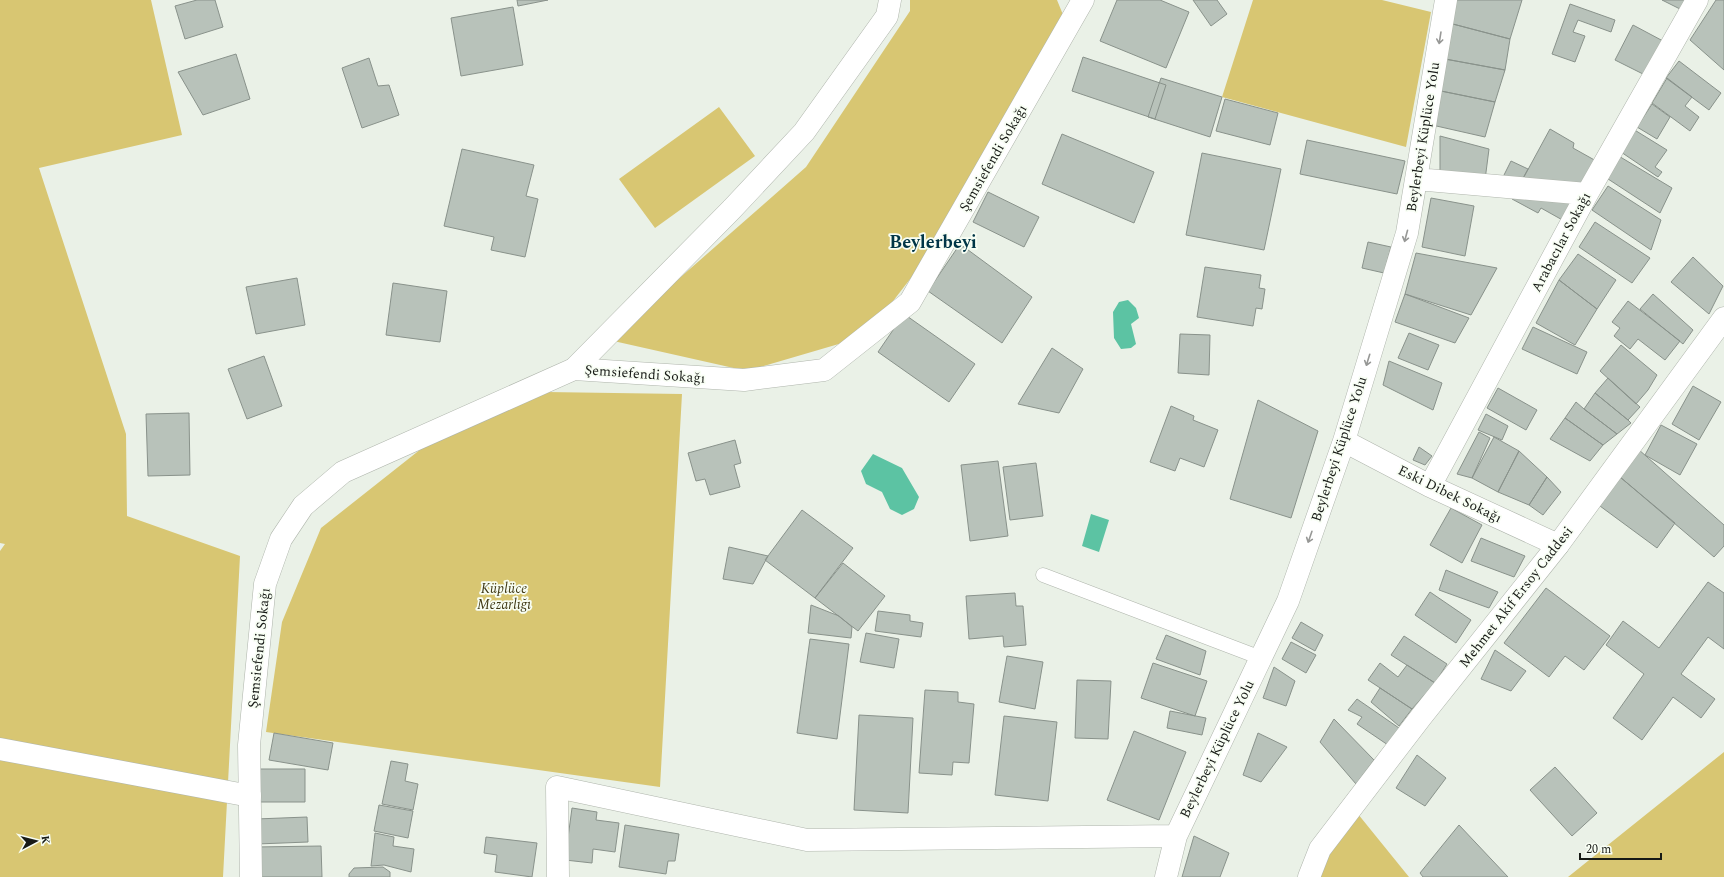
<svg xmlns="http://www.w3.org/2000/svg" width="1724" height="877" font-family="Spectral,serif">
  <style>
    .green { fill: #d8c672 }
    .water { fill: #5cc3a3 }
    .building { fill: #b8c2ba; stroke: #89928b }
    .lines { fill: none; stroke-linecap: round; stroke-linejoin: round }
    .service-casing { stroke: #afb5ac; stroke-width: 15 }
    .minor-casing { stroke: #afb5ac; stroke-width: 23 }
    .tertiary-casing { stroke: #afb5ac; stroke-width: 23 }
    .secondary-casing { stroke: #afb5ac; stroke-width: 23 }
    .service { stroke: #fff; stroke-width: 14 }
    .minor { stroke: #fff; stroke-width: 22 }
    .tertiary { stroke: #fff; stroke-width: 22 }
    .secondary { stroke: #fff; stroke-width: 22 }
    .oneway { stroke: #979896 }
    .labels { text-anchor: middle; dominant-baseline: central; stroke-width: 3.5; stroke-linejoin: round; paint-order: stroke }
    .street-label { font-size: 14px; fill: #171a16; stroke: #f8fef4 }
    .park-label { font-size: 14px; font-style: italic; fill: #403914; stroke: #f8fef4 }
    .district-label { font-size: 18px; font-weight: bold; fill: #003546; stroke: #f8fef4 }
  </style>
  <rect width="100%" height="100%" fill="#eaf1e7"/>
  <path class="green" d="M0,0H151L182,135L39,168L126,434L127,516L240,556L223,877H0V551L5,544L0,543Z
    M910,0H1057L1068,27L931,252L866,336L747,371L609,340L806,167L910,11Z
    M1253,0H1382L1431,12L1406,147L1222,97Z
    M719,107L755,156L655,228L619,179Z
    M546,392L682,394L660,787L266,732L282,622L321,528L426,445Z
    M1724,752V877H1568Z
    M1345,798L1409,877H1314Z"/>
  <path class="water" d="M1128,300L1136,308L1139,318L1131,324L1136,344L1131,348L1121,349L1114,338L1113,312L1119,302Z
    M873,454L902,468L919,497L914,509L902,515L890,509L882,492L866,484L861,471Z
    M1091,514L1109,520L1099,552L1082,546Z"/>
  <path class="building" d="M197,0H215L223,27L185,39L175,6Z
    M517,0H548L518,6Z
    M1117,0H1160L1189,12L1166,68L1100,41Z
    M1193,0H1217L1227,14L1211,26Z
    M1454,0H1522L1510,39L1449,23Z
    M1662,0H1687L1682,10Z
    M1716,0H1724V70L1690,40Z
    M1570,4L1615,20L1611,32L1578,20L1573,32L1585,36L1575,62L1552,54Z
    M513,7L523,65L461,76L451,18Z
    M1449,23L1510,39L1505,70L1445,59Z
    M1633,25L1663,41L1645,75L1615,60Z
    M236,54L250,99L203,115L178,72Z
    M1083,57L1166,85L1155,119L1072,91Z
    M369,58L378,86L389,85L399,115L362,128L342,68Z
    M1445,59L1505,70L1495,102L1441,91Z
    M1679,61L1721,93L1709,110L1666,78Z
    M1161,78L1222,97L1210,137L1148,117Z
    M1667,78L1692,97L1685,106L1699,117L1690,131L1652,103Z
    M1441,91L1495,102L1485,137L1432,125Z
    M1225,99L1278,113L1270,145L1216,131Z
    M1652,104L1670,117L1657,139L1637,127Z
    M1550,129L1574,143L1573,148L1598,162L1566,222L1541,208L1538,213L1512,199Z
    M1633,129L1667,150L1655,167L1662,172L1658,177L1618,150Z
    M1062,134L1154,172L1134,223L1042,184Z
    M1440,136L1489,149L1485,180L1440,174Z
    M1307,140L1405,161L1397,194L1300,174Z
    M462,149L534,165L526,196L538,199L525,257L491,250L494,237L444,226Z
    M1202,153L1281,169L1264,250L1186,235Z
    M1617,155L1672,188L1660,213L1605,177Z
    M1511,161L1528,169L1512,198L1496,191Z
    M1608,186L1661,220L1651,250L1592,210Z
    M988,192L1039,217L1024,247L973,222Z
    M1431,198L1474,206L1465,256L1422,247Z
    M1595,222L1650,258L1632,283L1579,247Z
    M1368,242L1391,247L1384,273L1362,268Z
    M960,244L1032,297L1002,343L928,291Z
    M1416,253L1497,268L1471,315L1405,294Z
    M1578,254L1616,280L1597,309L1559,280Z
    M1693,257L1723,286L1709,314L1671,282Z
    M1205,267L1261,275L1259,288L1265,289L1262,309L1256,308L1253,326L1197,317Z
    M297,278L305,325L256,334L246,287Z
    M1559,280L1597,309L1575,345L1536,323Z
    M393,283L447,291L440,342L386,335Z
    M1405,294L1469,318L1455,343L1395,322Z
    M1653,294L1693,330L1683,344L1640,309Z
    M1628,301L1680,341L1665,360L1638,339L1630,349L1614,336L1620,328L1612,322Z
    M904,314L975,364L949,402L878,352Z
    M1533,327L1587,352L1577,374L1522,349Z
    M1409,333L1439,345L1428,370L1398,358Z
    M1180,334L1210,335L1209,375L1178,373Z
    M1621,345L1657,375L1648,390L1636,404L1600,371Z
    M1052,348L1083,369L1059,413L1018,404Z
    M264,356L282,406L247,419L228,369Z
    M1389,361L1442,383L1433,410L1383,385Z
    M1608,378L1640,407L1628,420L1595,393Z
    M1693,386L1721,402L1699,440L1672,424Z
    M1498,388L1537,410L1526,430L1487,408Z
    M1595,393L1628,420L1631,423L1617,434L1584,409Z
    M1258,400L1318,431L1291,518L1230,499Z
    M1576,402L1584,409L1617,434L1603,445L1565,418Z
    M1171,406L1194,416L1193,420L1218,430L1204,467L1180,458L1175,471L1150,462Z
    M189,413L190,475L148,476L146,414Z
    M1486,414L1508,426L1502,440L1478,430Z
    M1565,418L1603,445L1590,461L1550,439Z
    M1661,425L1697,444L1680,475L1645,455Z
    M1479,432L1490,438L1472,478L1457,474Z
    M1494,437L1519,451L1498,492L1472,478Z
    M735,440L741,463L734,465L740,487L710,495L705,479L696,481L688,453Z
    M1419,447L1432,456L1425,465L1413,460Z
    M1638,449L1724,525V546L1714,557L1620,477Z
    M1519,451L1547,477L1529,505L1498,492Z
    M998,461L1008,536L970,541L961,465Z
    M1036,463L1043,516L1010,520L1003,467Z
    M1547,477L1561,492L1543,515L1529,505Z
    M1620,477L1675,523L1657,548L1600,506Z
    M1451,508L1482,525L1462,563L1430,545Z
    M802,510L853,548L815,598L765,560Z
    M1481,538L1525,556L1514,577L1471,561Z
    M729,547L768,556L753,584L723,579Z
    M843,563L885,596L858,631L815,598Z
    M1446,570L1498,592L1489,608L1439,590Z
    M1708,582L1724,593V649L1708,637L1681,674L1715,699L1701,718L1673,697L1642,740L1613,718L1644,674L1606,645L1623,621L1659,648Z
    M1546,588L1610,636L1584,670L1565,656L1549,677L1504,643Z
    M1430,592L1471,620L1456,643L1415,615Z
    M1015,593L1016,606H1023L1026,645L1004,647L1003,636L969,639L966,596Z
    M811,605L839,616L852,627L851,638L808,633Z
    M878,611L910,615V621L923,623L921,637L875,631Z
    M1301,622L1323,635L1315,651L1292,638Z
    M866,633L899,639L894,668L860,662Z
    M1166,635L1206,651L1200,675L1156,659Z
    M1404,636L1447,664L1435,683L1391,655Z
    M810,639L849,644L837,739L797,733Z
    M1291,642L1316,655L1306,673L1282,659Z
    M1495,650L1526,671L1511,691L1481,679Z
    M1007,656L1043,662L1035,709L999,702Z
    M1153,663L1207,681L1195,716L1141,698Z
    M1380,663L1398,677L1407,665L1435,683L1412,709L1368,680Z
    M1274,667L1295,681L1286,706L1263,698Z
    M1077,680L1111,681L1108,739L1075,738Z
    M1380,688L1412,709L1399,726L1371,702Z
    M925,690L958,692V702L974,704L969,763L953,762L952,775L919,773Z
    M1357,699L1399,728L1388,745L1357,724L1362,717L1348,710Z
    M1170,711L1206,718L1202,735L1167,728Z
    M859,715L913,718L908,813L854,810Z
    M1004,716L1057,722L1048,801L995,795Z
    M1334,719L1374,760L1356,784L1320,742Z
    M1134,731L1186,752L1159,820L1107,800Z
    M274,733L333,743L328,770L269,760Z
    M1258,733L1287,747L1261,782L1243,775Z
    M1417,755L1446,778L1425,806L1396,788Z
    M391,761L408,764L405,781L418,784L413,810L382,804Z
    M1555,767L1597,813L1572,836L1530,790Z
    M255,769H305V802H255Z
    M379,805L413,811L408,838L374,831Z
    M572,808L597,812L596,820L619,823L615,852L593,849L592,863L565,860Z
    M307,817L308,842L257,844L256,819Z
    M625,825L679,834L675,861H668L666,874L619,867Z
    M1459,825L1508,877H1423L1420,873Z
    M375,833L394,837L393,846L414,849L411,872L384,865L371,866Z
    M1194,836L1229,853L1220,877H1182Z
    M486,837L537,843L532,877L495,872L497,855L484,853Z
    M321,846L322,877H255V847Z
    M383,867L390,872V877H349V874L354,868Z"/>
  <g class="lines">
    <g class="service-casing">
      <path id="service" d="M1043,575L1261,658"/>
    </g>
    <g class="minor-casing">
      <path id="minor" d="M1416,179L1587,194
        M574,369L732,209L804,132L887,16L890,0
        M1344,441L1430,486L1558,545
        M1430,486L1587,194L1697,0
        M0,749L250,796
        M558,877L557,787L807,840L1176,836
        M1166,877L1176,836L1288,601L1344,441L1407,233L1446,0"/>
    </g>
    <g class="tertiary-casing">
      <path id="tertiary" d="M251,877L249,745L265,584L281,539L303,506L343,472L574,369L744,380L824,370L910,302L1083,0"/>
    </g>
    <g class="secondary-casing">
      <path id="secondary" d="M1309,877L1320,849L1421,717L1558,545L1724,318"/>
    </g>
    <use href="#service" class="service"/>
    <use href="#minor" class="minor"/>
    <use href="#tertiary" class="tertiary"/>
    <use href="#secondary" class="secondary"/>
  </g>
  <defs><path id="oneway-shaft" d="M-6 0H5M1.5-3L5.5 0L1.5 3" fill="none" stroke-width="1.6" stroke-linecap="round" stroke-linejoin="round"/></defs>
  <g class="oneway">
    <use href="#oneway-shaft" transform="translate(1440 38) rotate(99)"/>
    <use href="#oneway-shaft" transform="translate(1406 236) rotate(105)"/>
    <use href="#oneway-shaft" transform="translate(1368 360) rotate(107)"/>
    <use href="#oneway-shaft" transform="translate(1310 537) rotate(109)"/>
  </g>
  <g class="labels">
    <g class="street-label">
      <text transform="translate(1423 137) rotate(-81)">Beylerbeyi Küplüce Yolu</text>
      <text transform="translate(993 158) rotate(-60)">Şemsiefendi Sokağı</text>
      <text transform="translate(1561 242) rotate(-62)">Arabacılar Sokağı</text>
      <text transform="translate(645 374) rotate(4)">Şemsiefendi Sokağı</text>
      <text transform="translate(1339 449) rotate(-72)">Beylerbeyi Küplüce Yolu</text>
      <text transform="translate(1450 494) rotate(26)">Eski Dibek Sokağı</text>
      <text transform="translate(1516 597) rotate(-52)">Mehmet Akif Ersoy Caddesi</text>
      <text transform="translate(259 648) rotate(-84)">Şemsiefendi Sokağı</text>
      <text transform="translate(1217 749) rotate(-64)">Beylerbeyi Küplüce Yolu</text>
    </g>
    <g class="park-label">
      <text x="504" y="588">Küplüce<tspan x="504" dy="16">Mezarlığı</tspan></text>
    </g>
    <g class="district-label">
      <text x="933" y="242">Beylerbeyi</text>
    </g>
  </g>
  <g transform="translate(36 841) rotate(83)" stroke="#f8fef4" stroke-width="3" paint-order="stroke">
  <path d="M0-3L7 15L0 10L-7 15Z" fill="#171a16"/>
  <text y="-6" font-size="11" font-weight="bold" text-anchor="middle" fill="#171a16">K</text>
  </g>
  <path d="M1580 853v6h81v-6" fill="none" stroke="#171a16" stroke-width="2"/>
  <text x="1586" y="853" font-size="12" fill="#171a16" stroke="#f8fef4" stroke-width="3" paint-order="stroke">20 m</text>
</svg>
